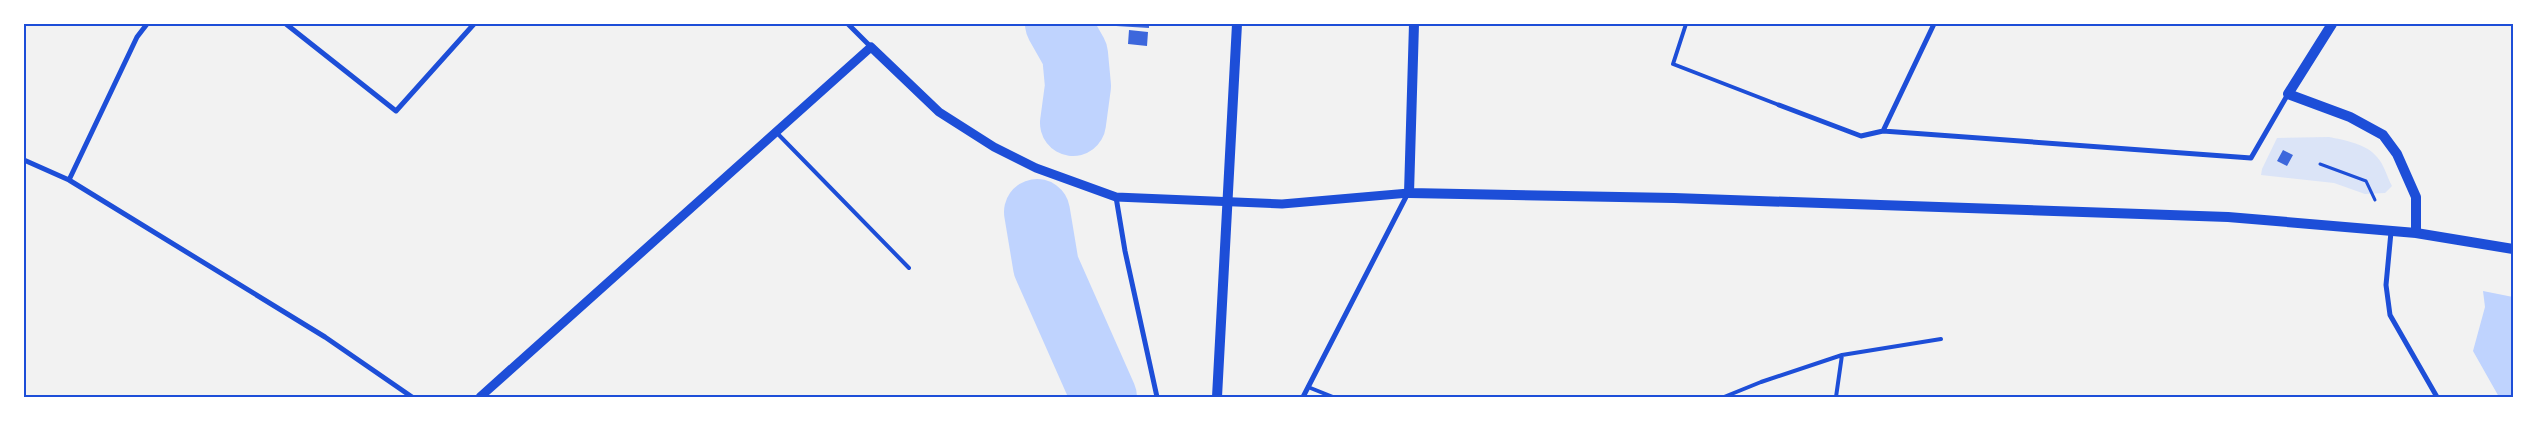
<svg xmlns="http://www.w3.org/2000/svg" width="2537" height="421" font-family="Poppins,sans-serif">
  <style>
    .green { fill: #dbe4f7 }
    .water { fill: #bfd3fe }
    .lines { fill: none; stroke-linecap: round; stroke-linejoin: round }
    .river { stroke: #bfd3fe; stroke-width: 66 }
    .building { fill: #3d67dc }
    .path { stroke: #1d4ed8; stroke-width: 3 }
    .service { stroke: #1d4ed8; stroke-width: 4 }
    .minor { stroke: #1d4ed8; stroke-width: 5 }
    .tertiary { stroke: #1d4ed8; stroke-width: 9 }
    .secondary { stroke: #1d4ed8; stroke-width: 10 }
    .neatline { fill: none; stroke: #1d4ed8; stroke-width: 2 }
  </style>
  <rect width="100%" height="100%" fill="#f2f2f2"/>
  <path class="green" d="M2329,137C2344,140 2367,144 2377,157C2384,164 2387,177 2392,186L2385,193L2365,194L2334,183L2261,175L2262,169L2277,138Z"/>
  <path class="water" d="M2483,291L2513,297V397H2499L2473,351L2485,307Z"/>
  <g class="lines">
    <path class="river" d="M1058,24L1075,54L1078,86L1073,123
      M1037,212L1046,266L1104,397"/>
  </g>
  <path class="building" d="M1116,24H1149V28L1116,26Z
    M1129,30L1148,32L1147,46L1128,44Z
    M2283,150L2293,155L2287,166L2277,161Z"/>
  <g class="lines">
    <path class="path" d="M2320,164L2366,181L2375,200"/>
    <path class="service" d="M1686,24L1673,64L1779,105
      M776,132L909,268
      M1308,387L1333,397
      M1724,397L1761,382L1842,355L1941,339
      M1836,397L1842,355"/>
    <path class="minor" d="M286,24L396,111L474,24
      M848,24L871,47
      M1779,105L1861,136L1883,131L2251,158L2288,94
      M1883,131L1934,24
      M24,160L69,180L325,337L412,397
      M69,180L137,37L147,24
      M1116,197L1125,251L1157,397
      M2391,232L2386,285L2390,315L2437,397
      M1303,397L1408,193"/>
    <path class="tertiary" d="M480,397L871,47L939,112L994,147L1036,168L1116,197L1282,204L1409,193"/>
    <path class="secondary" d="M1414,24L1409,193L1674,198L2228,217L2416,233L2513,249
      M2332,24L2288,94L2350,117L2383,135L2397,154L2416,197V233
      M1217,397L1237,24"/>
  </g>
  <rect width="2537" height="421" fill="none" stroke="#ffffff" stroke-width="50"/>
  <rect x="25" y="25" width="2487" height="371" class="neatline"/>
</svg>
